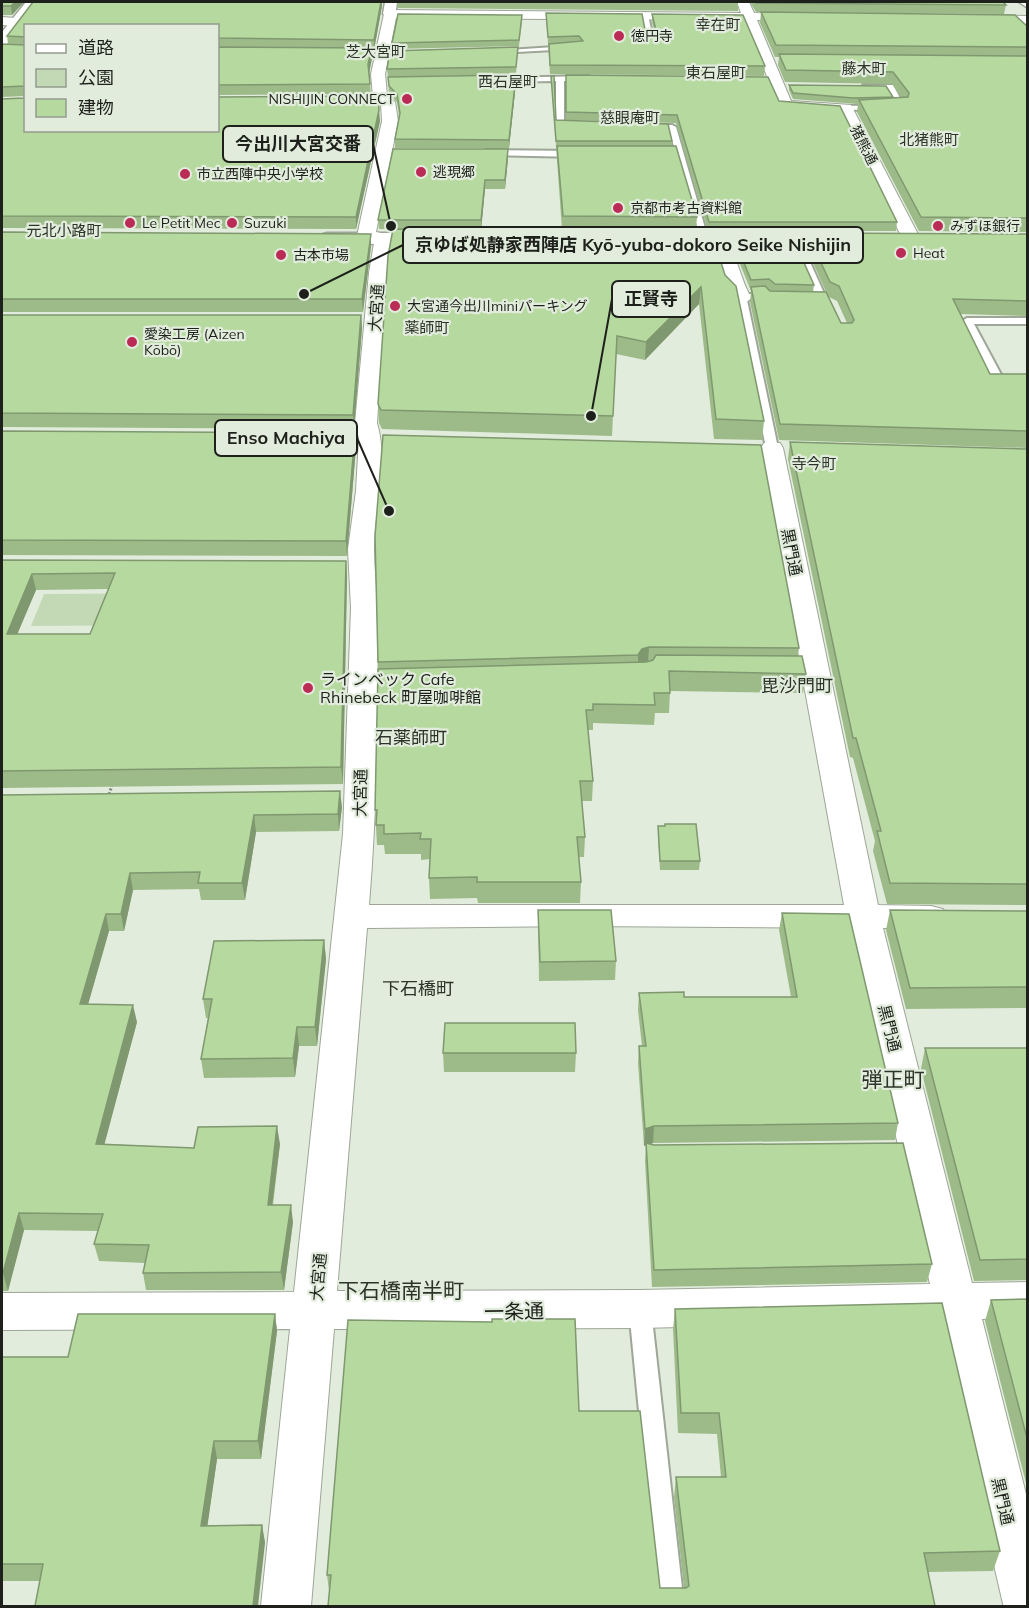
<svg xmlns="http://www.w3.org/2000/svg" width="1029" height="1608" font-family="Mulish,'Noto Sans JP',sans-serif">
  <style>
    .green { fill: #c3d9b5 }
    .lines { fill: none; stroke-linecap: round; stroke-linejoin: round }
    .service-casing { stroke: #9da697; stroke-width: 4 }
    .minor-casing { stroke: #9da697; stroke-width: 2 }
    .tertiary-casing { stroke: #9da697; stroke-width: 3 }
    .secondary-casing { stroke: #9da697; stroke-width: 3 }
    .primary-casing { stroke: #9da697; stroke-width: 3 }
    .path { stroke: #7e857a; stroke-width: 3; stroke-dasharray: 2 2; stroke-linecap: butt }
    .service { fill: #fff; fill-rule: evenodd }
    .minor { fill: #fff; fill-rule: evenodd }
    .tertiary { fill: #fff; fill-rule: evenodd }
    .secondary { fill: #fff; fill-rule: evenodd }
    .primary { fill: #fff; fill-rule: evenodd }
    .wall { fill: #9dbb89; fill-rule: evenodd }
    .shaded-wall { fill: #7f986f }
    .building { fill: #b6d99f; stroke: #7f986f; stroke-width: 1.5; fill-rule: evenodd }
    .poi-dot { fill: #ba2b56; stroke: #e2ecdc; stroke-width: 2 }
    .labels { text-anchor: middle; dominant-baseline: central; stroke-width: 4.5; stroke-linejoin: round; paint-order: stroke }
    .far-poi-label { font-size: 14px; fill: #1e211b; stroke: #e2ecdc; text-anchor: start }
    .far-street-label { font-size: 14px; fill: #1e211b; stroke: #e2ecdc }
    .far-neighbourhood-label { font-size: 15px; fill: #2c3328; stroke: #e2ecdc }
    .street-label { font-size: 16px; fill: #1e211b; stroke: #e2ecdc }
    .poi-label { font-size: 16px; fill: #1e211b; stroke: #e2ecdc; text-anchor: start }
    .neighbourhood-label { font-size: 18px; fill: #2c3328; stroke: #e2ecdc }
    .near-street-label { font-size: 20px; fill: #1e211b; stroke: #e2ecdc }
    .near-neighbourhood-label { font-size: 21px; fill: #2c3328; stroke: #e2ecdc }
    .leader { fill: none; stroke: #1e211b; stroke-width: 2 }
    .callout-dot { fill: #1e211b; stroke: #e2ecdc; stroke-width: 2 }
    .callout { fill: #e2ecdc; stroke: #1e211b; stroke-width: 2 }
    .callout-label { font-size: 18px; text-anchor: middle; font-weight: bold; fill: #1e211b }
  </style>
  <rect width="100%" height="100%" fill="#e2ecdc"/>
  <path class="green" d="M193,593L184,625L31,626L44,594Z"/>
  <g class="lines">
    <g class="service-casing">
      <path id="service" d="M645,13L648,15L654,43L651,45L648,43L642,15Z
        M570,46L572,49L497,53L493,51Z
        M589,76L592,80L564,81V122L582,123L579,127L556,124V81L493,82L489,80L493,78Z
        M863,85H893L905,107L901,109L843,110L846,106L896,105L887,89H866Z
        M644,125H672L676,127L709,242L701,240L669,129H647Z
        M486,150L578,151L582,154L578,157L483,155Z
        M795,237L800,240L828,302L827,304L818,302L790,240Z
        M741,294H757L762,297L747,300L778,448L772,452L766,448L736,297Z
        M1028,318V324H974L1004,380H1028V386L996,385L962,321L967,318Z
        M640,1299L648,1302L651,1309L684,1606H658L629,1309L632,1302Z"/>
    </g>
    <g class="minor-casing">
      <path id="minor" d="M737,2H749L754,13L809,14V20L805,21L757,20L791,101L851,105L921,240L918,244H906L903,240L841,112L780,108L744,20L396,18L385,74L387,95L395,102L398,121L376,232L390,235L393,239L387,273L377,423C389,464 374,508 374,550C374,570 377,589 377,609C379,708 377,807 369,905H844L761,448L764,443H780L783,448L878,905L931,906L943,909L948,917L943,925L931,928H883L972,1283L1028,1282V1318L982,1319L1028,1502V1606H1004L1003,1604L938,1321L640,1328L334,1329L311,1606H261L290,1329L2,1330V1293L294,1292L343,834L351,608L348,549L356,491L359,438L355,423L369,273L374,243L360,240L357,236L382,121L381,104L373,97L371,74L384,14L390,10L741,13ZM580,926L848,928L930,1284L640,1290L337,1291L367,928Z
        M977,15L1028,16V24L973,22L971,19Z
        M2,17L16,18L22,22L16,26L2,25Z
        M719,235C733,238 741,283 751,297L748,301H734L726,291L710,240Z"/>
    </g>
    <g class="tertiary-casing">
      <path id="tertiary" d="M26,2H38L7,44L2,45V32Z
        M385,2H397L395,17L390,18L383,14Z"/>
    </g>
    <g class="secondary-casing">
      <path id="secondary" d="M327,233H438L447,239L438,245L320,243L318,239L320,235Z
        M669,234H852L861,240L852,246L662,244L660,240L662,236Z"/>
    </g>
    <g class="primary-casing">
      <path id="primary" d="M1019,2H1028V8Z"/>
    </g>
    <path class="path" d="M108,798L113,782"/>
    <use href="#service" class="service"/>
    <use href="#minor" class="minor"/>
    <use href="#tertiary" class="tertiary"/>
    <use href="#secondary" class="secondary"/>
    <use href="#primary" class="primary"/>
  </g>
  <path class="wall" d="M2,2H24L12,15H2Z
    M397,2H738V11L398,8Z
    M750,2H1003L1006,5L1004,14L756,12Z
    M382,6L374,50H372V58L369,73L371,94L218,95V26L26,130L380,121L356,229L2,228V99L24,98L25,96L2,97V99V44H8L7,36Z
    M761,12L1028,27V232L919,231L857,112L858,104L793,99L789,90V85L893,98L901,97L892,84L785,82L778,65L779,57H775L760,23Z
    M546,13L646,35L650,38L655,35L652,22V14L765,66L764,76L550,74Z
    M522,21L519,46L392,49V43Z
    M518,47L516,74L388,77L387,69Z
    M566,75L779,101L897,222L896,231H708L676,123L566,120Z
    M551,76L556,120L672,141V146L697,217L696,230H562Z
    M388,77L516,83L509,148H395V139L399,115L397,102L389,94Z
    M508,158L505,189H485L481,230L379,229L378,220Z
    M711,231L764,421L762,440L714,439L699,304L645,360L616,354L612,436L382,429L379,423L378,404L480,234L564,233Z
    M2,232L371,246L363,312H2Z
    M807,233L1028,234V316L960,314L990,374H1028V448L779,440L750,302L751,291L733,247V236L814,285L813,292H826L806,247ZM829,297L837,301L847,323H841Z
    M2,315H361L362,328L354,429L2,427Z
    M2,431L355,433L356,447L347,556L2,555Z
    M790,442L1028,449V905L887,904L873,851L875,841L853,758L850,757L788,459Z
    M375,536L799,648L798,656L806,674L803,693L670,691L669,713H655L654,725L593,723V730H588L593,781L592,801H581L585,837L584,857H579L581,882L580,903H478L477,898L430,899L429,878L430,859L421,860V854H385L384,845H377L375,810L378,669Z
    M2,560L346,561L347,576L343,784L2,788ZM108,589L90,634H17L36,590Z
    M2,795L342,807L339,831L256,832L245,900H201L199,889L133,890L124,931H109L88,1004L137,1022L104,1144L194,1148L280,1144L273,1205L293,1222L284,1290H146L143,1273L145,1263L99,1261L94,1244L98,1231L24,1230L8,1291H2Z
    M665,824L700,861L699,870H660L658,836V826H664Z
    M538,910L616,961L615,980L539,981Z
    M890,910L1028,911V1008L906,1009L886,930Z
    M782,913L898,1123L895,1140L653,1143L650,1144L932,1264L927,1282L652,1287L645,1161L646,1145L644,1146L638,1063L639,1046H642L638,1010L639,993L684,997H791L779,930Z
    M324,940L326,959L317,1046H299L295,1077L204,1078L201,1059L208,1018H206L203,999Z
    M925,1048H1028V1280L974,1281L921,1069Z
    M443,1053H576L575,1072H444Z
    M1028,1299V1491L985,1321L991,1300Z
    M675,1309L1000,1551L993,1571L928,1572L935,1606L329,1591L327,1575L579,1411L660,1588H684L674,1497L676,1477H721L717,1434L678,1433L673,1329Z
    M275,1314L277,1331L261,1459H217L207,1526L262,1525L265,1543L40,1581H2V1357H68Z"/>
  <path class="shaded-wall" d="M15,2H24L12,15L11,6Z
    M381,2H382V6L374,50V40Z
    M372,48V58L369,74L368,64Z
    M516,75V83L509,148V140Z
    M379,110L380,121L356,229V217Z
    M508,149V158L505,189V180Z
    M485,180V189L481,230V220Z
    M371,234V246L363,312L362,299Z
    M701,287L699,304L645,360L646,342Z
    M361,315L362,328L354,429L353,415Z
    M355,433L356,447L347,556L346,541Z
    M346,561L347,576L343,784L341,767Z
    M32,574L36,590L11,649L7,634Z
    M649,647L648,661L641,663L638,669V655L642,649Z
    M340,791L342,807L339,831L338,814Z
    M254,815L256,832L245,900L242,883Z
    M130,873L133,890L124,931L121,914Z
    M106,914L109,931L83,1022L80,1004Z
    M324,940L326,959L317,1046L315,1027Z
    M133,1005L137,1022L100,1161L96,1144Z
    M297,1027L299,1046L295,1077L293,1058Z
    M277,1126L280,1144L270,1222L268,1205Z
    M654,1126L653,1143L644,1146L645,1129Z
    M291,1205L293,1222L284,1290L281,1272Z
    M19,1213L24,1230L8,1291L3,1273Z
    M275,1314L277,1331L261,1459L258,1441Z
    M214,1441L217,1459L205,1543L201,1526Z
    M262,1525L265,1543L258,1606H253Z"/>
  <path class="building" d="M2,2H15L11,6H2Z
    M33,2H381L374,40L218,38V26H26V37L7,36Z
    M756,2H1003L1006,5L756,3Z
    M761,12L1015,15L1028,27V47L776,45Z
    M546,13L642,14L646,35L650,38L657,34L652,14L743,15L765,66L550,65L549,44L583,41L579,36L548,37Z
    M398,14L522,15L519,40L392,43Z
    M26,39V86L2,87V44L24,45Z
    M218,47L372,48L368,64L370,84L218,85Z
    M518,47L516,67L387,69L390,51Z
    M779,54L1028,56V218L921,217L859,100L908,97L909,93L893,72L786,70Z
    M516,75L509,140L395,139L400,113L397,94L389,86L388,77Z
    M566,75L768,77L779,101L840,106L897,222H709L677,115L566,112Z
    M551,76H554L556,120L668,124L672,141H556Z
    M789,85L886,86L893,97L853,98L793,93Z
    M26,89V130H218V97L378,96L379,110L356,217L2,216V99L24,98Z
    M557,146H676L697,217L563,216Z
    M393,149H508L505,180H485L481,220H378Z
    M393,229L479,230V234L564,233V230L711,231L725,275L736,286L764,421L716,419L701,287L646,342L617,336L613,416L381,410L378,404L388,256Z
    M2,232L371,234L362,299H2Z
    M807,233L1028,234V301L953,299L990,374H1028V431L780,424L751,287L765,286L770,291L826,292L841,323H852L854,320L839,286L830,282Z
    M733,236H792L814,285L775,284L769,279L751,280Z
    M2,315H361L353,415L2,413Z
    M2,431L355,433L346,541L2,540Z
    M383,435L761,445L799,648L649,647L642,649L638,655L378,662L375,536Z
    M790,442L1028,449V884L890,883L877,831H881L856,738H853Z
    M2,560L346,561L341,767L2,771ZM115,573L90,634H7L32,574Z
    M656,655L802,656L806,674L669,671L670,693H654L655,705L593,704V710H586L593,781H580L585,837H577L581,882H477V877L429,878L431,839H420L421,833L384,834V825H376L377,810H375L378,669L646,662L653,660Z
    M340,791L338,814L254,815L242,883H198L200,872L130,873L121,914H106L80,1004L133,1005L96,1144L194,1148L198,1127L277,1126L268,1205H291L281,1272L143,1273L149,1245L94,1244L103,1214L19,1213L3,1273H2V795Z
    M665,824H696L700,861H660L658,826H665Z
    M538,910H611L616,961L540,962Z
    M890,910L1028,911V987L910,988Z
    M782,913L849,914L898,1123L654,1126L645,1129L639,1046H646L639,993L684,992V997H797Z
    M324,940L315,1027H297L293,1058L201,1059L212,999H203L214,941Z
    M445,1023H575L576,1053H443Z
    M925,1048H1028V1259L980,1260Z
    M646,1143L654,1145L903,1143L932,1264L654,1270Z
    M1028,1299V1442L991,1300Z
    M942,1303L1000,1551L924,1553L935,1606H328L331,1575H327L348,1320L492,1322V1319H575L579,1411H640L660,1588H686L689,1586L676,1477H726L719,1413H681L675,1309Z
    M78,1314H275L258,1441H214L201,1526L262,1525L253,1606H35L43,1564H2V1357H68Z"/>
  <g class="poi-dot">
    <circle cx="619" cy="36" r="6"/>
    <circle cx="407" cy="99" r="6"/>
    <circle cx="421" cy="172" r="6"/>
    <circle cx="185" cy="174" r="6"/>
    <circle cx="618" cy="208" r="6"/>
    <circle cx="130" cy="223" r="6"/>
    <circle cx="232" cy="223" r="6"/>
    <circle cx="938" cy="226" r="6"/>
    <circle cx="901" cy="253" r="6"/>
    <circle cx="281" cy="255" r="6"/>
    <circle cx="395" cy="306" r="6"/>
    <circle cx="132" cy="342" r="6"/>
    <circle cx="308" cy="688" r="6"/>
  </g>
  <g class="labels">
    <g class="far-poi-label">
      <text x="631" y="36">徳円寺</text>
      <text x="395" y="99" text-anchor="end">NISHIJIN CONNECT</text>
      <text x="433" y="172">逃現郷</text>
      <text x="197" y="174">市立西陣中央小学校</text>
      <text x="630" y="208">京都市考古資料館</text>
      <text x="142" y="223">Le Petit Mec</text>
      <text x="244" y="223">Suzuki</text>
      <text x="950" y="226">みずほ銀行</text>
      <text x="913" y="253">Heat</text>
      <text x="293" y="255">古本市場</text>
      <text x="407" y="306">大宮通今出川miniパーキング</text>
      <text x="144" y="334">愛染工房 (Aizen<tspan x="144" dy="16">Kōbō)</tspan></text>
    </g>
    <g class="far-street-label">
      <text transform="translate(864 145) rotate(63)">猪熊通</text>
    </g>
    <g class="far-neighbourhood-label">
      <text x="718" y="24">幸在町</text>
      <text x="376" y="51">芝大宮町</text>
      <text x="864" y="68">藤木町</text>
      <text x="716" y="72">東石屋町</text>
      <text x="508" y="81">西石屋町</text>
      <text x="630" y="117">慈眼庵町</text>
      <text x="929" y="139">北猪熊町</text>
      <text x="64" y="230">元北小路町</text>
      <text x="427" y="327">薬師町</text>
      <text x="814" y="463">寺今町</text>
    </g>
    <g class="street-label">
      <text transform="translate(376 308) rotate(-86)">大宮通</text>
      <text transform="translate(792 552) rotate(79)">黒門通</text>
      <text transform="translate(360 793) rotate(-89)">大宮通</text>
      <text transform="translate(890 1028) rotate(76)">黒門通</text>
      <text transform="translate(318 1277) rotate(-85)">大宮通</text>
      <text transform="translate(1003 1501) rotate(77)">黒門通</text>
    </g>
    <g class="poi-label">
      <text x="320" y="679">ラインベック Cafe<tspan x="320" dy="18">Rhinebeck 町屋咖啡館</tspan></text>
    </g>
    <g class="neighbourhood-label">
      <text x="797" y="685">毘沙門町</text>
      <text x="411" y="737">石薬師町</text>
      <text x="418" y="988">下石橋町</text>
    </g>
    <g class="near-street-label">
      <text transform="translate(514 1311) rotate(-1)">一条通</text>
    </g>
    <g class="near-neighbourhood-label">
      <text x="893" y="1079">弾正町</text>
      <text x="401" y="1290">下石橋南半町</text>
    </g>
  </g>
  <path class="leader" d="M391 226L373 144M304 294L403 245M591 416L612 299M389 511L357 438"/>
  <g class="callout-dot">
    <circle cx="391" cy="226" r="6"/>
    <circle cx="304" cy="294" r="6"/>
    <circle cx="591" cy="416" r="6"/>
    <circle cx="389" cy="511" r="6"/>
  </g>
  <g class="callout">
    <rect x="223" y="126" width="150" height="36" rx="6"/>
    <rect x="403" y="227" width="460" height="36" rx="6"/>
    <rect x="612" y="281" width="78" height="36" rx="6"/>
    <rect x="215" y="420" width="142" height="36" rx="6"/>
  </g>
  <g class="callout-label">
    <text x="298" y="150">今出川大宮交番</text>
    <text x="633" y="251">京ゆば処静家西陣店 Kyō-yuba-dokoro Seike Nishijin</text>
    <text x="651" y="305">正賢寺</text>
    <text x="286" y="444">Enso Machiya</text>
  </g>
  <rect width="1029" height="1608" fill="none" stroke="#1e211b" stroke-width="6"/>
  <rect x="24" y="24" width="195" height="108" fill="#e2ecdc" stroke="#949b8f" stroke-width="1.5"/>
  <rect x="36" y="44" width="30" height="9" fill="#ffffff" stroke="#949b8f" stroke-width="1.5"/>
  <text x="78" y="54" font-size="18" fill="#1e211b">道路</text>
  <rect x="36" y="69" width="30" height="18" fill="#c3d9b5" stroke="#949b8f" stroke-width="1.5"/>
  <text x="78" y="84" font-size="18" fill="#1e211b">公園</text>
  <rect x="36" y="99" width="30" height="18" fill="#b6d99f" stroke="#949b8f" stroke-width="1.5"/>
  <text x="78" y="114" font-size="18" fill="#1e211b">建物</text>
</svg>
